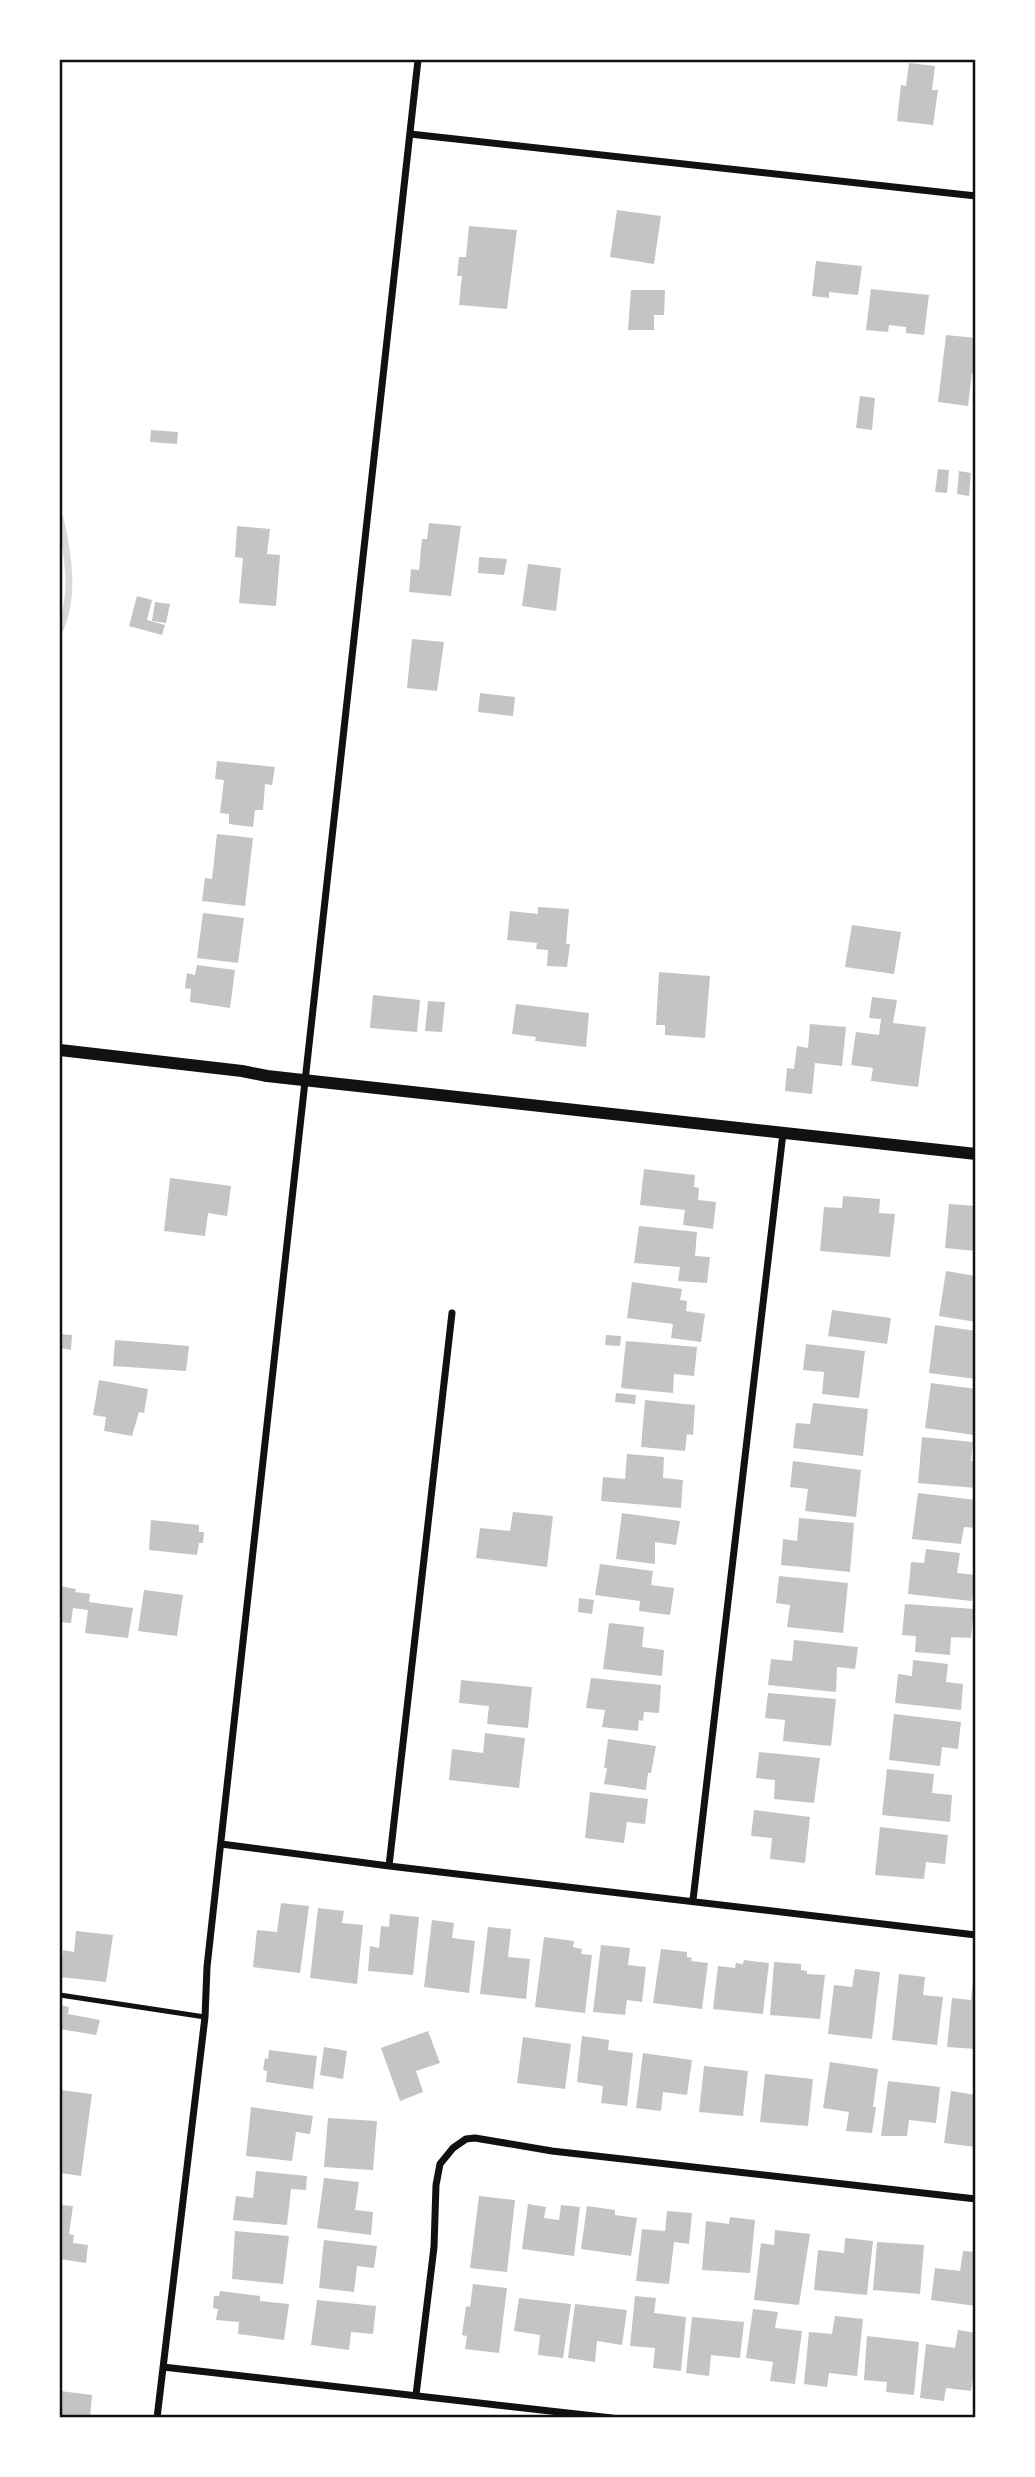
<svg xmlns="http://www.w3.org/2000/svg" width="1035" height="2477" font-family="'PT Sans',sans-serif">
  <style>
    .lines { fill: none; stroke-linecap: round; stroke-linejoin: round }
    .stream { stroke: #d9d9d9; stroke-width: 7 }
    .building { fill: #c4c4c4 }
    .service { stroke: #111; stroke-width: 5 }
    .minor { stroke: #111; stroke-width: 7 }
    .tertiary { stroke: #111; stroke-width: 12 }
    .neatline { fill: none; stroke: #111; stroke-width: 2.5 }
  </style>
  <rect width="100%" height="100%" fill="#fff"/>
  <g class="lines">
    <path class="stream" d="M60,518C68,553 75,595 60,629"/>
  </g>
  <path class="building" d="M909,63L935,66L932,90H938L933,125L897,121L901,85L906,86Z
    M617,210L661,216L654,264L610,257Z
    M469,226L517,230L507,309L459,305L462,276H457L459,257H466Z
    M816,261L862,266L858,295L829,292V298L812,296Z
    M871,289L929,295L924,335L906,333V327L889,325L888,332L866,330Z
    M631,290H665L664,315H654V330H628Z
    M946,335L976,338V373H972L968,406L938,402Z
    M860,396L875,398L872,430L856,428Z
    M151,430L178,432L177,444L150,442Z
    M938,469L949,470L947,493L935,492Z
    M959,471L971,473L969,496L957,494Z
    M429,523L461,526L451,596L409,592L411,569L419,570L422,539H427Z
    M237,526L270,529L267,554L280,555L276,606L239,603L243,558L235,557Z
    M479,557L507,559L504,575L478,573Z
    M528,564L561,568L556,611L522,606Z
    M137,596L152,600L147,620L165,625L162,635L129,626Z
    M155,602L170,604L166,623L152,621Z
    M412,639L444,642L437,691L407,688Z
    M480,693L515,697L513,716L478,712Z
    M217,761L275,767L272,785L265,784L263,810H255L253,827L229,824V814L220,813L224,780L215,779Z
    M217,834L253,838L245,906L202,901L205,878L212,879Z
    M538,907L569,909L566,944H570L567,967L547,966L548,950L536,949L537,943L507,940L510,911L538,914Z
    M203,913L244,918L238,963L197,958Z
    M852,925L901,932L894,974L845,967Z
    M197,965L235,970L230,1008L190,1002L191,989L185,988L187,973L195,975Z
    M659,972L710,976L705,1038L665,1035V1025H656Z
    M373,995L420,1000L417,1032L370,1028Z
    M872,997L897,1000L893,1023L926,1027L918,1087L871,1081L873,1068L851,1065L856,1032L879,1035L881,1019L869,1018Z
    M428,1001L445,1002L442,1032L425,1031Z
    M516,1004L589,1013L586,1047L535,1041L536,1037L512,1034Z
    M810,1024L846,1027L842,1066L815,1063L812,1094L785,1091L787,1068L794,1069L797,1046L808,1048Z
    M644,1169L695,1175L694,1187L699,1188L698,1200L716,1202L713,1229L683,1225L685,1210L640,1205Z
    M170,1178L231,1186L227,1216L208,1213L205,1236L164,1231Z
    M843,1196L880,1199L879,1213L895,1214L890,1257L820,1251L824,1207L842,1208Z
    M949,1204L976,1206V1251L945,1248Z
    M639,1226L697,1232L695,1256L710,1257L707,1283L678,1281L680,1267L634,1263Z
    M946,1271L976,1276V1322L939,1316Z
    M632,1282L682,1289L680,1300L687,1301L686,1311L705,1314L701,1342L671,1338L673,1324L627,1318Z
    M832,1310L891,1318L887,1344L828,1336Z
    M935,1325L976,1331V1379L929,1373Z
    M60,1334L72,1335L71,1350L60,1348Z
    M606,1335L621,1336L620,1346L605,1345Z
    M115,1340L189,1346L186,1371L113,1366Z
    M626,1341L697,1347L694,1376L674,1374L673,1393L621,1388Z
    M806,1344L865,1351L859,1398L822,1394L824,1372L803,1370Z
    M99,1380L148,1389L144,1413L139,1412L132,1436L104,1431L106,1417L93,1415Z
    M931,1383L976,1389L974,1435L925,1428Z
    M616,1393L636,1395L635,1404L615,1402Z
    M645,1400L695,1405L693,1435L687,1434L685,1451L641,1447Z
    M813,1403L868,1409L863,1456L793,1448L796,1423L810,1424Z
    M922,1437L973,1442L971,1461H976V1488L918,1483Z
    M627,1454L664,1457L663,1478L683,1480L681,1508L601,1501L603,1477L625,1479Z
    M793,1461L861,1470L856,1517L805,1511L808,1489L790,1487Z
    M918,1493L976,1500V1528L964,1527L961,1544L912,1539Z
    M513,1512L553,1516L547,1567L476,1558L480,1528L510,1531Z
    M622,1513L680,1521L676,1545L655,1542V1564L616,1559Z
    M799,1518L854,1523L850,1572L781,1565L783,1539L797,1541Z
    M151,1520L199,1525V1532H204L203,1543H199L197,1555L149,1550Z
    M926,1549L960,1553L957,1573L976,1575L972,1601L908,1594L911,1562L924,1563Z
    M600,1564L653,1571L651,1585L674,1588L670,1615L639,1611L640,1601L595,1595Z
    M779,1576L848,1583L843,1633L787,1627L790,1605L776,1603Z
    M60,1586L76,1589L75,1592L90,1594L89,1602L133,1608L128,1638L85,1633L88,1610L73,1608L71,1623L60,1622Z
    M144,1590L183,1595L177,1636L138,1631Z
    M579,1598L594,1600L592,1614L578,1612Z
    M905,1604L974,1609L971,1638L951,1637L950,1655L915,1652L916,1636L902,1635Z
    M609,1623L644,1627L642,1647L664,1650L662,1676L603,1669Z
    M794,1640L858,1647L855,1669L837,1667L836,1692L768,1685L771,1659L792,1661Z
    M913,1660L948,1664L946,1682L963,1684L961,1710L895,1703L898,1674L912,1676Z
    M591,1678L661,1685L659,1713L644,1712L643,1721L639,1720L638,1731L602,1727L605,1710L586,1708Z
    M461,1680L532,1687L528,1728L487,1724L489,1706L459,1703Z
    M768,1693L836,1699L831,1746L783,1741L785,1720L765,1718Z
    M894,1714L961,1722L958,1749L942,1747L940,1766L889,1760Z
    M485,1733L525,1738L519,1788L449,1780L452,1749L483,1753Z
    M608,1739L656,1746L651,1773H648L646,1790L604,1784L607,1768H604Z
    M759,1752L820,1758L814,1803L774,1799L775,1780L756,1778Z
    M887,1769L934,1774L932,1793L952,1795L950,1822L882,1815Z
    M590,1792L648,1799L645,1824L627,1822L624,1843L585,1838Z
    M754,1810L810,1817L805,1863L770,1859L772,1838L751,1836Z
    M880,1827L948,1835L945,1864L926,1862L924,1879L875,1875Z
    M281,1903L309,1906L300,1973L253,1967L257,1930L277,1932Z
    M318,1908L344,1911L342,1923L363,1925L357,1984L310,1978Z
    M390,1914L419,1917L413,1975L368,1971L370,1946L379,1948L381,1926L389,1927Z
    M432,1920L454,1923L452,1938L475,1941L469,1993L424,1987Z
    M488,1927L511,1929L508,1957L530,1959L526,1999L480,1994Z
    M76,1931L113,1935L106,1982L60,1977L63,1950L74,1952Z
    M544,1937L574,1941L573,1947L582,1949L581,1954L592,1955L585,2013L535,2007Z
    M601,1945L630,1948L628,1965L646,1967L642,2002L627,2000L625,2015L593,2012Z
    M661,1949L687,1952V1957L692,1958L691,1961L708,1963L702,2009L653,2003Z
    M744,1960L769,1963L763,2014L713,2009L718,1966L735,1968L736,1963L743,1964Z
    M774,1962L801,1964V1970L807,1971V1974L825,1975L820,2019L770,2015Z
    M855,1969L880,1972L872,2039L828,2034L834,1985L852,1987Z
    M899,1974L925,1977L923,1995L943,1997L937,2045L892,2040Z
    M973,1981L976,1982V2049L947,2047L952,1998L971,2000Z
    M60,2005L69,2007L68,2014L100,2020L96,2035L60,2029Z
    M428,2031L440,2063L416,2071L423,2092L400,2101L381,2048Z
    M582,2036L609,2040L608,2050L633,2053L627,2106L601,2103L603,2086L577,2082Z
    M523,2037L571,2044L565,2089L517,2083Z
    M324,2047L347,2051L343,2079L320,2075Z
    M269,2050L317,2056L313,2089L266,2082L267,2071L263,2070L265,2058L268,2059Z
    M643,2053L692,2060L687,2095L663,2092L661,2111L636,2108Z
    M830,2062L878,2069L873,2107H876L872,2133L846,2131L849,2112L823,2108Z
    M704,2066L748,2071L743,2116L699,2112Z
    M765,2074L813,2079L808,2126L760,2122Z
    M888,2081L940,2087L936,2123L909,2120L907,2136H881Z
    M60,2090L92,2094L81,2176L60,2173Z
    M951,2091L976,2095V2147L944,2143Z
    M251,2107L313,2116L310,2134L296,2132L292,2161L246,2156Z
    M328,2118L377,2121L373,2170L324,2167Z
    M256,2171L307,2176L306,2190L291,2189L287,2225L233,2220L236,2196L253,2198Z
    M324,2178L359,2182L355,2210L373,2212L371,2235L317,2228Z
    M479,2196L515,2200L507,2272L470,2268Z
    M528,2204L546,2207L544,2218L559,2220L561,2205L580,2207L574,2256L522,2249Z
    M60,2205L73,2206L69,2234L74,2235L73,2243L88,2245L86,2263L60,2259Z
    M587,2206L615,2210V2215L637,2218L631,2256L581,2249Z
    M667,2211L692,2213L689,2244L674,2242L669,2284L636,2281L642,2229L665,2231Z
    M730,2217L755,2220L750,2273L702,2270L706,2221L729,2224Z
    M775,2230L810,2234L799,2305L754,2300L761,2243L774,2245Z
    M235,2231L289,2236L283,2284L232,2279Z
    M845,2238L873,2241L867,2295L814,2290L818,2250L844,2253Z
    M324,2240L377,2246L374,2268L357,2266L354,2292L319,2288Z
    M877,2242L924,2245L920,2294L873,2290Z
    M963,2251L976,2252V2306L931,2300L935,2268L960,2271Z
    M473,2284L507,2288L499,2353L465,2349L467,2336L462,2335L466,2306L470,2307Z
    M220,2291L260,2296V2301L289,2304L284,2340L238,2334L239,2322L216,2320L218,2309L213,2308L214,2296H219Z
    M635,2296L656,2298L654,2313L686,2317L681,2371L653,2368L655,2348L630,2346Z
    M519,2298L571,2304L563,2358L538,2355L540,2335L514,2331Z
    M317,2300L376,2306L373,2334L351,2332L349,2350L311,2345Z
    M575,2304L627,2310L622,2345L597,2341L595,2362L568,2358Z
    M753,2309L778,2312L775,2328L802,2331L795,2384L770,2381L773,2362L746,2358Z
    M835,2316L863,2319L857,2376L829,2373L827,2387L804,2384L809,2332L832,2334Z
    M692,2317L744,2322L740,2358L711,2355L709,2376L686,2373Z
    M958,2330L976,2333V2358L971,2391L946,2388L944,2401L920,2398L926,2344L955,2348Z
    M867,2336L919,2342L914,2395L886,2392L887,2382L864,2380Z
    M60,2391L92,2395L90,2418H60Z"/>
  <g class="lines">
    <path class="service" d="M60,1995L205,2017"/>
    <path class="minor" d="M410,134L976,196
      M221,1844L389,1866L976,1935
      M389,1866L452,1313
      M693,1900L783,1133
      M163,2367L612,2418
      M416,2395L434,2247L436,2185L440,2164L453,2148L466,2139L475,2138L552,2151L976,2199
      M157,2418L205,2017L207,1967L418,60"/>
    <path class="tertiary" d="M60,1050L242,1071L267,1076L976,1154"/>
  </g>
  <rect width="1035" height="2477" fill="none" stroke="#ffffff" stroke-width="122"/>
  <rect x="61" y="61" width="913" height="2355" class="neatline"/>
</svg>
